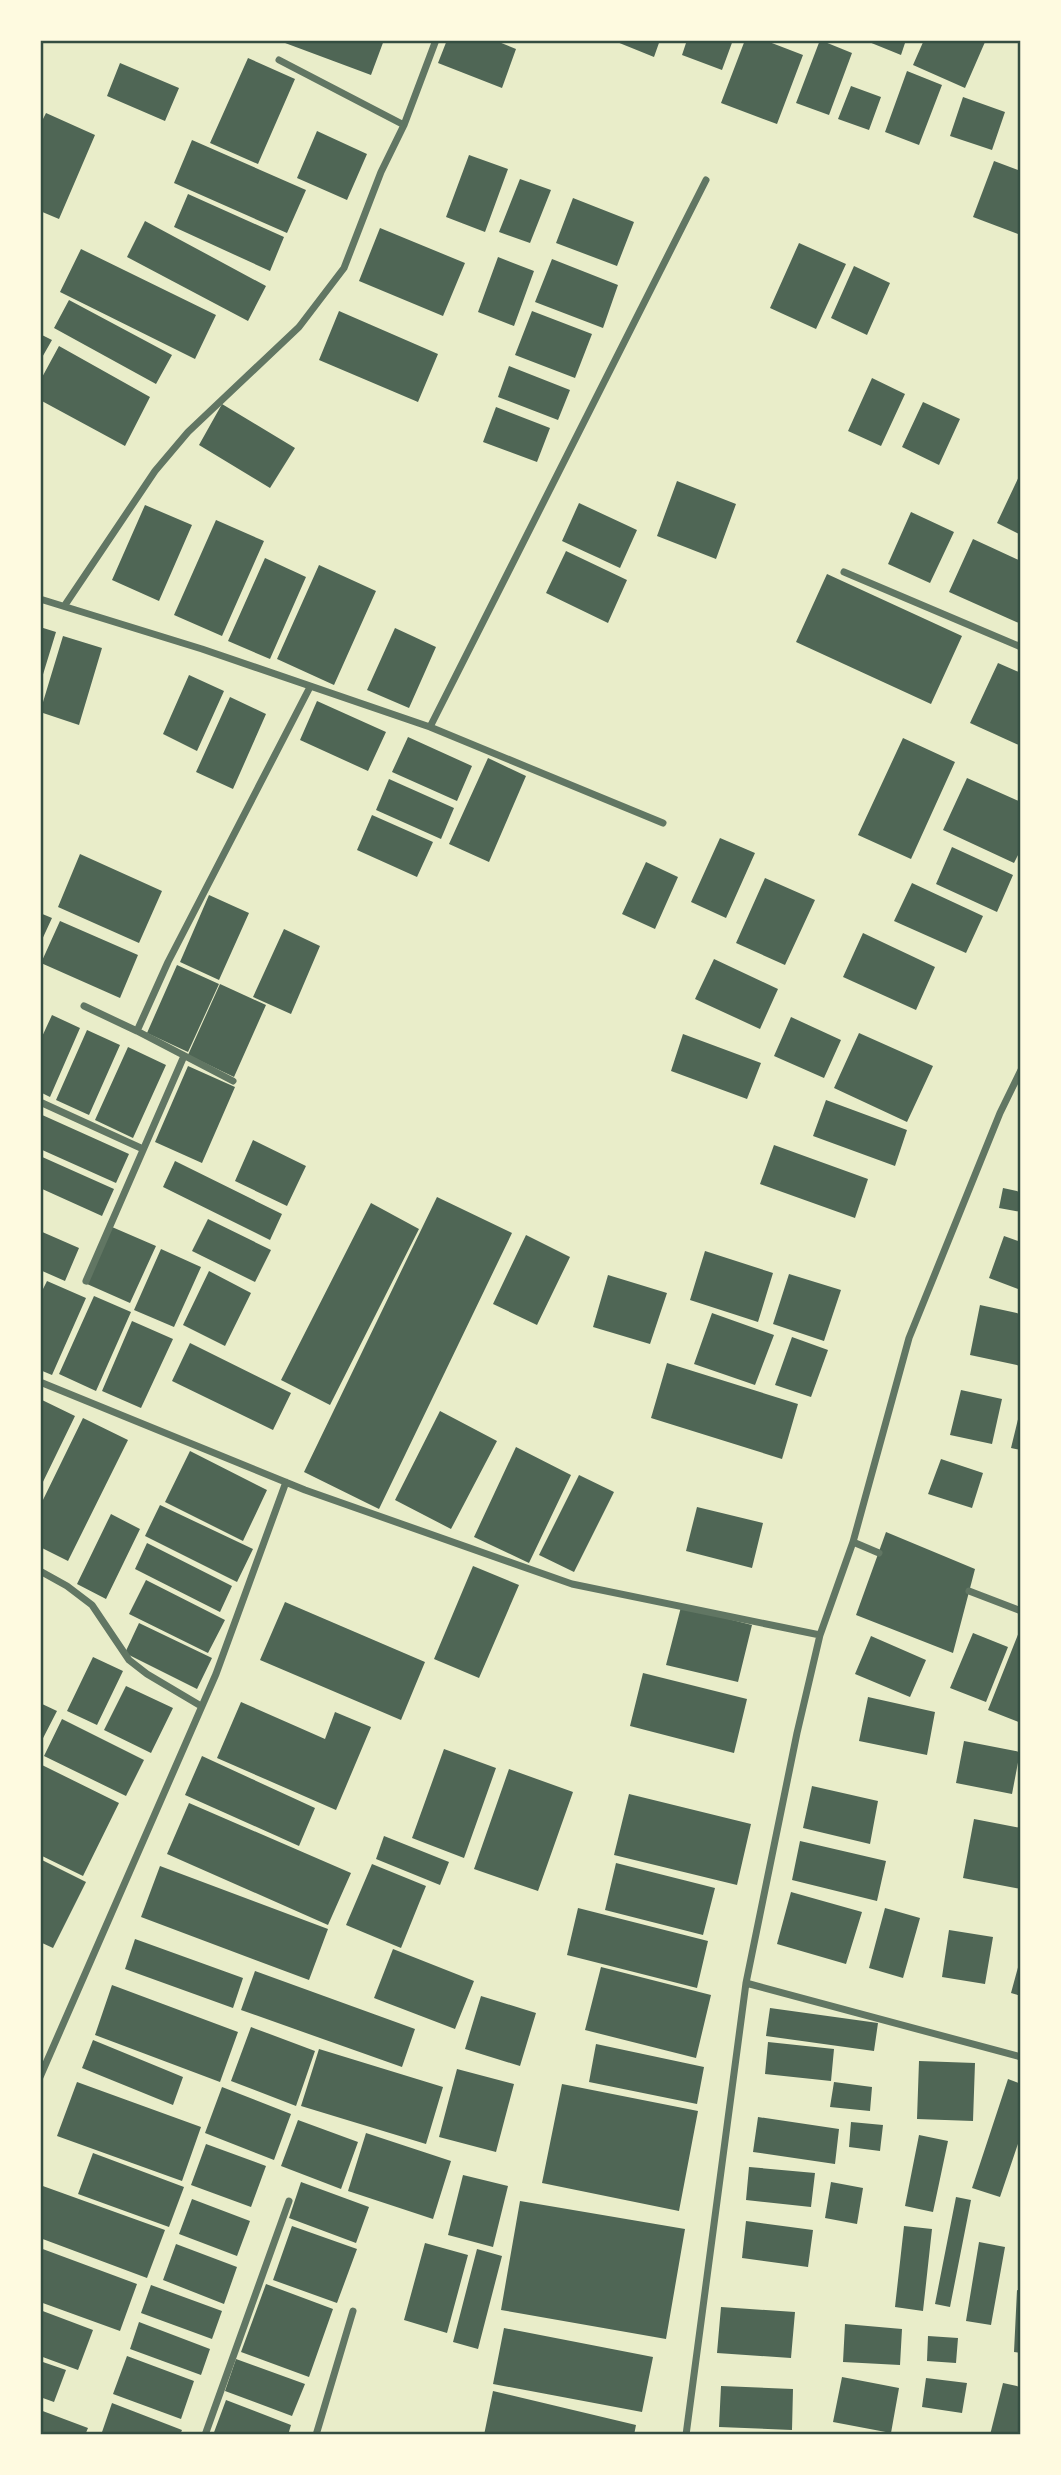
<svg xmlns="http://www.w3.org/2000/svg" width="1061" height="2475" font-family="Arial,sans-serif">
  <style>
    .building { fill: #4f6655 }
    .lines { fill: none; stroke-linecap: round; stroke-linejoin: round }
    .minor { stroke: #617663; stroke-width: 7 }
    .neatline { fill: none; stroke: #344e41; stroke-width: 2.5 }
  </style>
  <rect width="100%" height="100%" fill="#e9edc9"/>
  <path class="building" d="M277,40H384L371,75Z
    M447,40H494L516,49L502,88L438,63Z
    M612,40H660L654,57Z
    M687,40H733L722,70L682,55Z
    M745,40H764L803,55L777,124L721,103Z
    M820,40L852,53L829,115L796,103Z
    M864,40H906L901,55Z
    M924,40L985,42L965,88L913,65Z
    M248,58L295,79L258,164L210,143Z
    M120,63L179,88L165,121L107,96Z
    M907,71L942,85L919,145L885,132Z
    M851,86L881,97L869,130L838,119Z
    M963,97L1005,112L992,150L950,136Z
    M46,113L95,135L59,219L40,211V125Z
    M317,131L367,154L347,200L297,178Z
    M192,140L306,190L287,233L174,183Z
    M469,155L508,169L485,232L446,217Z
    M994,161L1021,171V235L973,217Z
    M520,179L551,190L530,243L499,232Z
    M188,194L284,237L270,271L174,227Z
    M573,198L634,222L617,266L556,243Z
    M145,221L266,286L248,321L127,257Z
    M380,228L465,263L443,316L359,281Z
    M799,243L846,264L816,329L770,308Z
    M81,249L216,315L195,359L60,292Z
    M498,257L534,271L514,326L478,312Z
    M552,259L618,285L603,328L535,302Z
    M854,266L890,283L867,335L831,318Z
    M69,300L172,355L156,384L54,328Z
    M339,311L438,354L418,402L319,360Z
    M532,311L592,334L575,378L515,355Z
    M40,334L52,340L40,361Z
    M59,346L150,397L125,446L40,400V381Z
    M509,366L570,390L558,420L498,397Z
    M872,378L905,394L881,446L848,431Z
    M923,402L960,419L939,465L902,447Z
    M222,404L295,448L270,488L199,445Z
    M496,407L550,428L537,462L483,442Z
    M1021,472V535L997,523Z
    M677,481L736,504L716,559L657,536Z
    M579,503L637,530L620,568L562,541Z
    M145,505L192,525L159,601L112,580Z
    M911,512L954,532L930,583L888,564Z
    M216,520L264,541L222,636L174,615Z
    M973,539L1021,561V624L949,592Z
    M566,551L627,580L608,623L546,593Z
    M265,558L306,577L270,659L228,641Z
    M319,565L376,591L334,685L277,659Z
    M827,574L962,636L931,704L796,642Z
    M40,627L56,632L41,681H40Z
    M395,628L436,647L409,708L367,690Z
    M63,636L102,648L79,725L40,712Z
    M998,663L1021,673V746L970,723Z
    M189,675L224,691L197,751L163,734Z
    M230,697L266,714L233,789L196,772Z
    M317,701L386,732L368,771L300,740Z
    M408,737L472,766L457,801L392,772Z
    M903,738L955,762L911,859L858,835Z
    M488,758L526,776L489,862L449,844Z
    M967,778L1021,802V849L1014,863L943,830Z
    M389,779L454,808L441,839L376,810Z
    M372,815L433,842L417,877L357,850Z
    M720,838L755,853L726,918L691,902Z
    M952,847L1013,875L997,912L936,884Z
    M80,854L162,891L139,943L58,907Z
    M646,862L678,877L655,929L622,914Z
    M765,878L815,900L785,965L736,943Z
    M912,883L983,916L966,953L894,921Z
    M209,895L249,913L219,980L180,962Z
    M40,913L52,918L40,944Z
    M60,921L138,955L120,998L41,963Z
    M284,929L320,946L291,1014L253,997Z
    M863,933L935,967L916,1010L843,977Z
    M714,959L778,989L760,1029L695,999Z
    M177,965L219,984L188,1052L147,1033Z
    M220,984L266,1005L234,1077L188,1055Z
    M52,1015L80,1028L50,1097L40,1092V1041Z
    M791,1017L841,1040L824,1078L774,1056Z
    M87,1030L120,1045L89,1115L56,1100Z
    M859,1033L933,1066L907,1122L834,1088Z
    M683,1034L761,1063L747,1099L671,1071Z
    M128,1047L166,1065L133,1138L95,1120Z
    M188,1066L235,1087L202,1163L155,1142Z
    M826,1100L907,1130L895,1166L813,1136Z
    M40,1114L129,1154L116,1183L40,1149Z
    M253,1140L306,1166L287,1206L235,1181Z
    M774,1145L868,1179L855,1218L760,1184Z
    M40,1156L114,1189L102,1216L40,1188Z
    M175,1161L282,1214L270,1240L163,1187Z
    M1003,1188L1021,1192V1212L999,1208Z
    M437,1197L512,1233L379,1509L304,1472Z
    M371,1203L419,1229L330,1405L281,1380Z
    M208,1219L271,1250L255,1282L192,1251Z
    M112,1227L156,1246L130,1303L87,1284Z
    M40,1231L79,1248L65,1281L40,1270Z
    M526,1235L570,1257L537,1325L493,1304Z
    M1004,1236L1021,1242V1290L989,1278Z
    M161,1249L201,1267L174,1327L134,1310Z
    M705,1251L773,1273L758,1322L690,1300Z
    M209,1271L251,1293L225,1346L183,1325Z
    M789,1274L841,1290L824,1341L773,1324Z
    M608,1275L667,1293L650,1344L593,1327Z
    M47,1281L86,1298L52,1375L40,1370V1295Z
    M94,1296L131,1312L96,1391L59,1374Z
    M980,1305L1021,1314V1366L970,1355Z
    M712,1313L774,1335L755,1385L694,1364Z
    M132,1321L173,1339L141,1408L102,1391Z
    M792,1337L828,1350L811,1397L775,1385Z
    M190,1343L291,1393L273,1430L172,1381Z
    M667,1363L798,1404L782,1459L651,1418Z
    M961,1390L1002,1399L992,1444L950,1435Z
    M40,1399L75,1416L40,1488Z
    M440,1411L497,1441L451,1529L395,1500Z
    M1020,1411H1021V1450L1011,1448Z
    M83,1418L128,1440L68,1561L40,1547V1506Z
    M516,1447L571,1475L529,1563L474,1537Z
    M190,1451L267,1490L243,1541L165,1502Z
    M941,1459L983,1473L972,1508L928,1494Z
    M579,1475L614,1492L574,1572L539,1555Z
    M160,1505L253,1549L237,1582L145,1536Z
    M697,1507L763,1523L752,1568L686,1551Z
    M111,1514L140,1529L106,1599L77,1584Z
    M886,1532L975,1569L953,1653L856,1615Z
    M147,1543L232,1586L220,1612L135,1569Z
    M473,1566L519,1585L479,1678L434,1659Z
    M146,1580L225,1620L208,1653L129,1614Z
    M285,1602L425,1662L401,1720L260,1660Z
    M681,1607L752,1625L738,1682L666,1665Z
    M139,1623L212,1658L197,1689L125,1653Z
    M1021,1627V1723L988,1710Z
    M973,1633L1008,1647L986,1702L950,1688Z
    M871,1636L926,1660L910,1697L855,1674Z
    M93,1657L123,1671L97,1725L67,1711Z
    M643,1673L747,1699L734,1753L630,1726Z
    M126,1686L173,1708L151,1753L104,1730Z
    M868,1697L935,1712L927,1755L859,1741Z
    M241,1702L325,1739L335,1712L371,1727L336,1810L217,1758Z
    M40,1703L57,1711L40,1744Z
    M62,1719L144,1760L126,1796L44,1756Z
    M964,1741L1020,1752L1012,1794L956,1783Z
    M444,1749L496,1768L464,1858L412,1838Z
    M202,1756L315,1808L299,1846L185,1795Z
    M42,1765L119,1803L83,1876L40,1855Z
    M509,1769L573,1792L538,1891L474,1869Z
    M812,1786L878,1801L870,1844L803,1828Z
    M629,1794L751,1824L737,1885L614,1855Z
    M189,1803L351,1873L328,1925L167,1854Z
    M974,1819L1021,1828V1889L963,1878Z
    M384,1836L449,1862L440,1885L376,1859Z
    M800,1841L886,1861L877,1901L792,1880Z
    M40,1859L86,1882L53,1948L40,1942Z
    M616,1863L715,1888L703,1935L605,1910Z
    M372,1864L426,1886L401,1948L346,1925Z
    M160,1866L328,1929L309,1980L141,1917Z
    M791,1892L862,1912L846,1964L777,1944Z
    M578,1908L708,1941L697,1988L567,1955Z
    M885,1908L920,1918L903,1978L869,1968Z
    M949,1930L993,1937L985,1984L942,1977Z
    M135,1939L243,1978L233,2008L125,1969Z
    M393,1949L474,1981L455,2029L374,1998Z
    M1020,1960H1021V1996L1011,1993Z
    M601,1967L711,1995L696,2058L585,2030Z
    M255,1971L415,2029L402,2067L241,2010Z
    M112,1985L238,2032L220,2082L95,2035Z
    M481,1996L536,2013L520,2066L465,2049Z
    M770,2008L878,2023L874,2051L766,2036Z
    M251,2027L315,2051L296,2106L231,2081Z
    M93,2040L183,2077L173,2105L82,2068Z
    M768,2042L834,2049L831,2081L765,2074Z
    M596,2044L704,2067L697,2104L589,2082Z
    M319,2049L443,2087L426,2144L301,2106Z
    M919,2061L975,2063L973,2121L917,2119Z
    M457,2069L514,2084L496,2152L439,2137Z
    M1008,2079L1021,2084V2135L1000,2197L972,2188Z
    M77,2082L201,2127L182,2181L57,2136Z
    M834,2082L872,2087L870,2111L830,2107Z
    M562,2084L698,2111L679,2211L542,2183Z
    M222,2087L291,2114L274,2160L205,2133Z
    M758,2117L839,2129L835,2164L753,2152Z
    M298,2120L358,2142L341,2189L281,2166Z
    M851,2122L883,2125L880,2151L849,2147Z
    M366,2133L451,2161L433,2219L348,2191Z
    M919,2135L948,2141L933,2212L905,2206Z
    M206,2144L266,2166L251,2207L191,2185Z
    M93,2153L184,2187L169,2227L78,2194Z
    M749,2167L815,2173L811,2207L746,2200Z
    M463,2175L508,2186L493,2247L448,2235Z
    M301,2182L369,2207L356,2243L289,2218Z
    M831,2182L863,2188L857,2224L825,2218Z
    M40,2185L165,2230L147,2278L40,2238Z
    M956,2197L971,2200L950,2307L935,2304Z
    M192,2199L250,2221L237,2256L179,2234Z
    M520,2201L685,2229L666,2339L501,2310Z
    M746,2221L813,2230L808,2267L742,2258Z
    M292,2226L357,2249L337,2303L273,2280Z
    M904,2226L932,2229L923,2311L895,2307Z
    M979,2242L1005,2247L991,2325L966,2321Z
    M425,2243L468,2255L447,2333L404,2320Z
    M176,2244L237,2267L224,2304L163,2280Z
    M40,2248L137,2284L120,2331L40,2302Z
    M477,2249L502,2256L478,2349L453,2342Z
    M266,2284L333,2309L309,2377L241,2352Z
    M151,2285L222,2311L212,2339L141,2313Z
    M1017,2290L1021,2291V2353L1014,2352Z
    M721,2307L795,2312L791,2358L717,2353Z
    M40,2310L93,2330L78,2370L40,2356Z
    M139,2322L210,2349L201,2375L130,2349Z
    M845,2324L902,2329L900,2365L843,2362Z
    M504,2328L653,2357L642,2412L493,2384Z
    M928,2336L958,2338L956,2363L927,2361Z
    M127,2356L194,2381L181,2419L113,2394Z
    M236,2359L305,2384L292,2416L225,2391Z
    M40,2361L66,2370L54,2402L40,2397Z
    M842,2377L899,2388L891,2433L833,2422Z
    M926,2378L967,2383L962,2413L922,2407Z
    M1003,2383L1021,2387V2435H990Z
    M721,2386L793,2389L792,2430L719,2427Z
    M493,2391L636,2425L634,2435H484Z
    M226,2400L291,2425L288,2435H213Z
    M112,2403L182,2430L180,2435H101Z
    M40,2410L88,2428L85,2435H40Z"/>
  <g class="lines">
    <path class="minor" d="M279,60L404,125
      M844,572L1021,647
      M40,599L202,649L430,727L663,823
      M65,605L155,471L188,432L299,327L344,268L381,172L404,125L436,40
      M430,727L706,180
      M84,1006L137,1031
      M233,1081L137,1031L168,962L310,687
      M40,1102L143,1149
      M86,1281L184,1056
      M40,1382L305,1490L572,1584L820,1635
      M853,1542L879,1553
      M40,1571L67,1586L92,1605L129,1660L147,1674L201,1706
      M969,1591L1021,1611
      M746,1983L1021,2057
      M40,2077L216,1674L286,1482
      M205,2435L289,2201
      M316,2435L353,2311
      M686,2435L746,1983L797,1733L820,1635L853,1542L909,1338L1000,1113L1021,1070"/>
  </g>
  <rect width="1061" height="2475" fill="none" stroke="#fefae0" stroke-width="84"/>
  <rect x="42" y="42" width="977" height="2391" class="neatline"/>
</svg>
